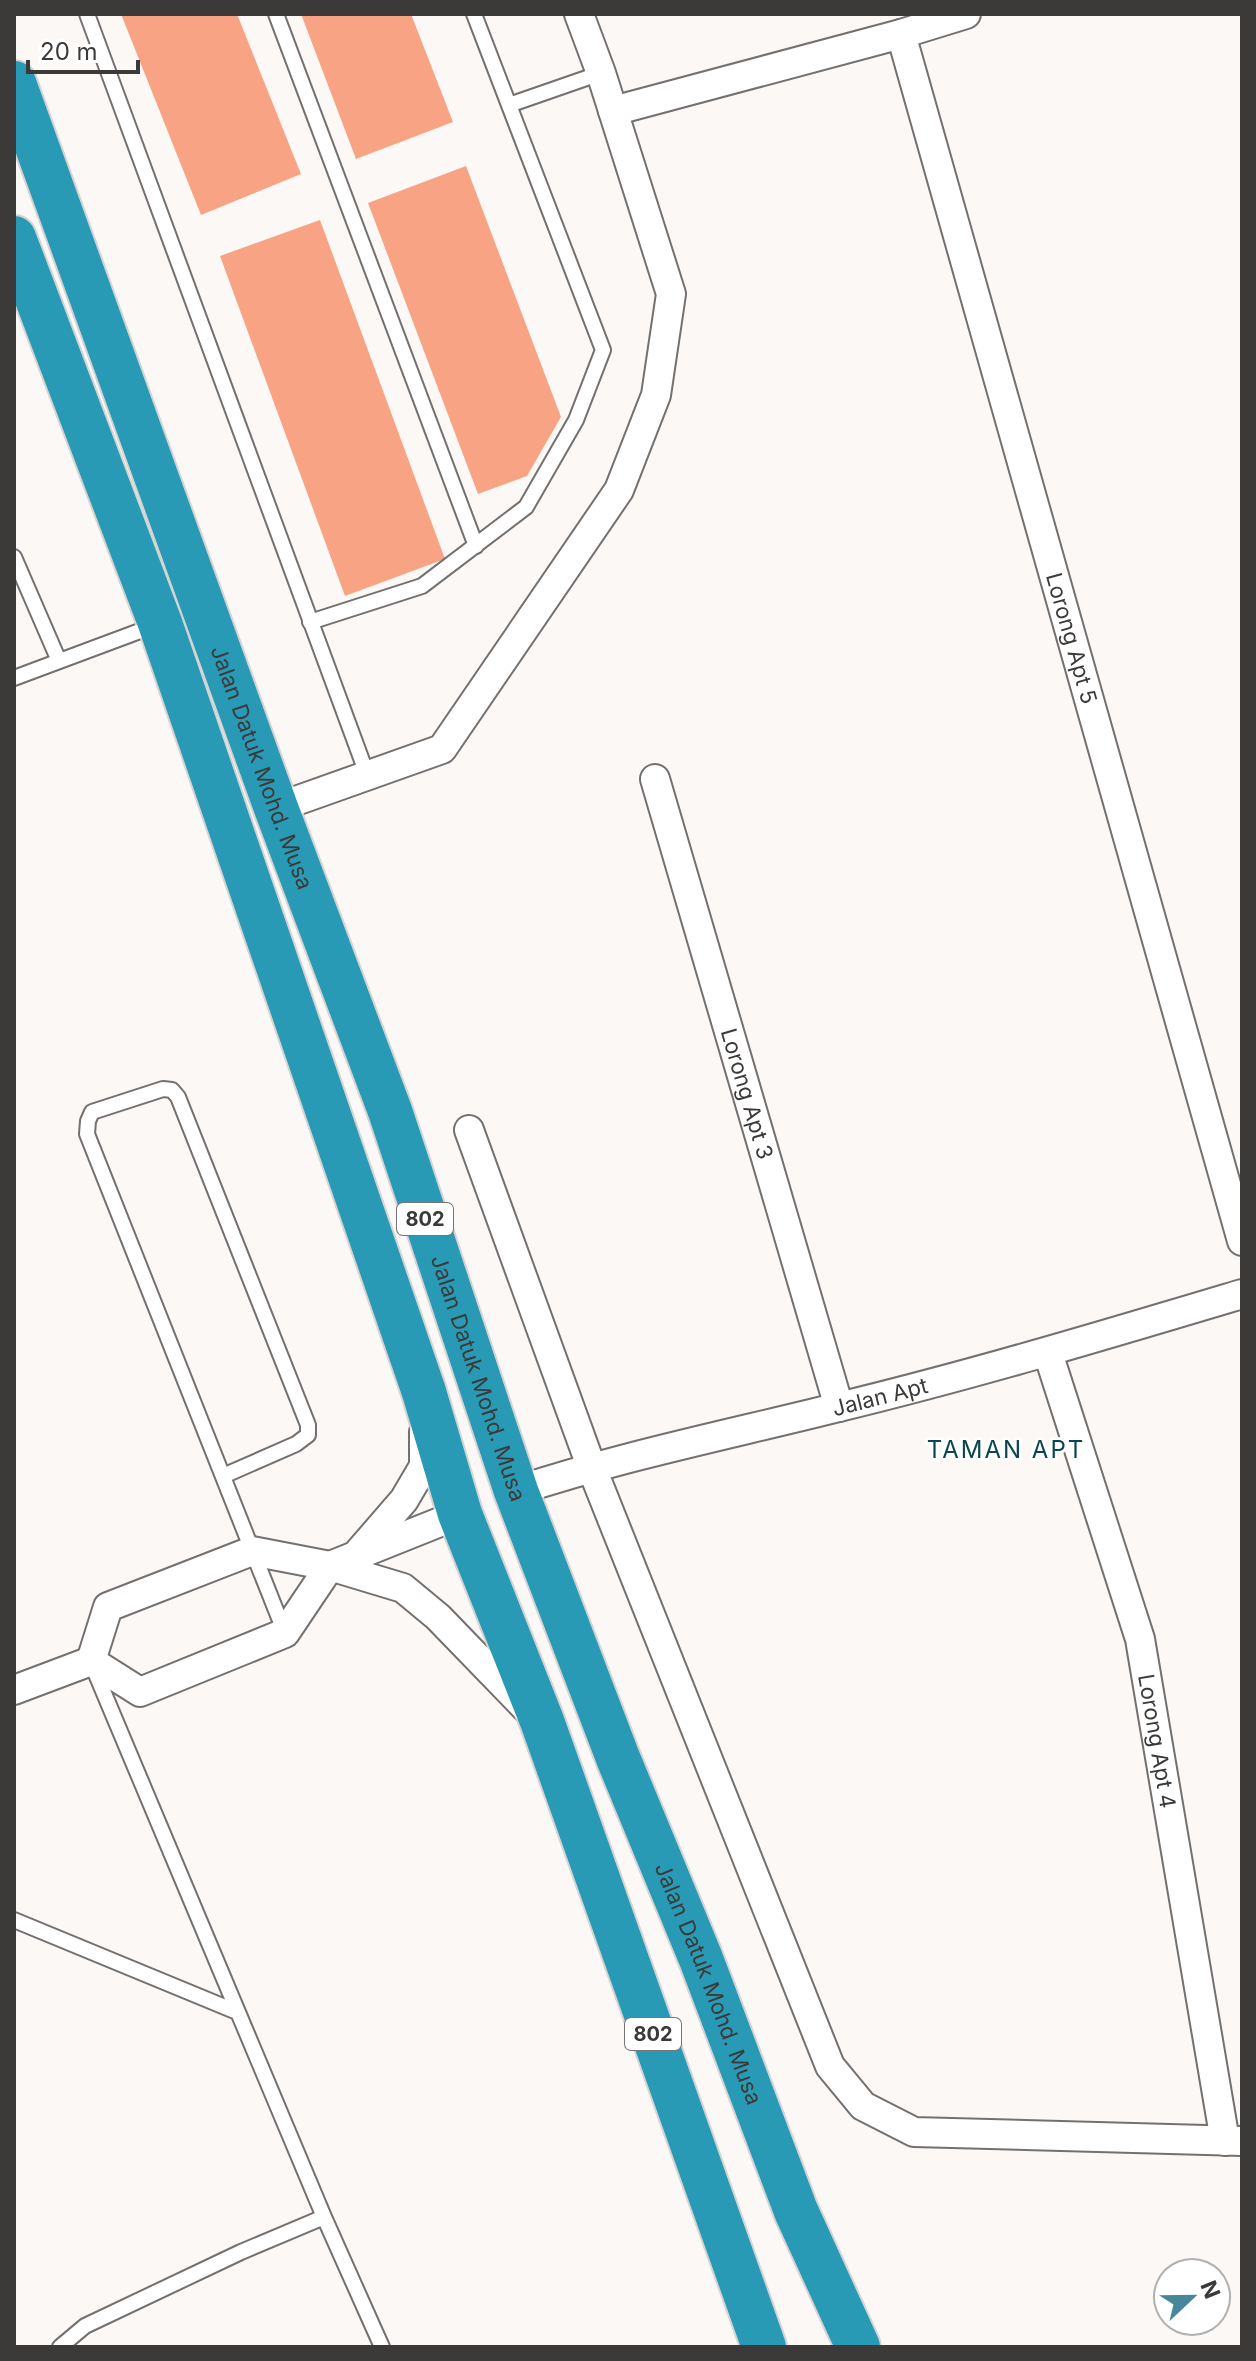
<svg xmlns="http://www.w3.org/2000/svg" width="1256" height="2361" font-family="Inter,sans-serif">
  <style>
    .building { fill: #f8a484 }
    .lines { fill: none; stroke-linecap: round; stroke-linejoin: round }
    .lane-casing { stroke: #74706f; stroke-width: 18 }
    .street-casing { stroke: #74706f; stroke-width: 32 }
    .highway-casing { stroke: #d4d4d3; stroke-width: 48 }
    .lane { stroke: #fff; stroke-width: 14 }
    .street { stroke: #fff; stroke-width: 28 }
    .highway { stroke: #289ab5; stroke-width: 44 }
    .labels { text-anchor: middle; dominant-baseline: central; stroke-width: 6; stroke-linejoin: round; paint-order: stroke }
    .shield { fill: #fff; stroke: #767574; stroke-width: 2 }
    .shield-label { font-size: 20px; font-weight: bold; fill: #3c3a39 }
    .street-label { font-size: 22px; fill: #3c3a39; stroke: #fff }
    .neighbourhood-label { font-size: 24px; letter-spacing: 2px; fill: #0b4553; stroke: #fff }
  </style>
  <rect width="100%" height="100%" fill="#fcf8f6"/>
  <path class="building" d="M121,14H237L301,174L201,215Z
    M301,14H411L453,122L356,159Z
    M466,166L561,417L527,476L478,494L368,203Z
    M320,220L445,559L345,596L220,256Z"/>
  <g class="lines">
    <g class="lane-casing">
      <path id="lane" d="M87,14L368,777
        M276,14L476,546
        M509,105L601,73
        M14,557L59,661
        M310,622L422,586L526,507L576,420L603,350L474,14
        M14,678L156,625
        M223,1476L296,1444L308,1435V1425L178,1097L172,1090L163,1089L92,1112L88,1121L87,1134L285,1633
        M93,1667L324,2217L382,2347
        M14,1920L237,2012
        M60,2347L85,2326L241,2252L324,2217"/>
    </g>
    <g class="street-casing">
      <g id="street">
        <path id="s1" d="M901,34L1242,1241"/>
        <path d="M613,111L901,34L966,14"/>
        <path id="s2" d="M655,779L839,1407"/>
        <path d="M276,808L442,749L619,490L656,395L671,294L601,73L579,14"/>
        <path d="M469,1130L591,1466L830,2066L863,2106L914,2132L1242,2141"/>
        <path id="s3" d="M1048,1353L1140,1639L1225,2141"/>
        <path id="s4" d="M516,1491C622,1456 731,1434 839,1407C975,1374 1108,1334 1242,1294"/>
        <path d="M359,1552L404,1500L424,1466V1432"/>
        <path d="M91,1661L108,1607L252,1551L330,1566L403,1588L438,1617L531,1713"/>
        <path d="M91,1661L140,1692L285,1633L330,1566L460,1514"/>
        <path d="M14,1690L91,1661"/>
      </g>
    </g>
    <g class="highway-casing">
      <g id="highway">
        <path id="s5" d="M14,83L276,808L390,1111L516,1491L618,1758L701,1959L796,2211L858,2347"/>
        <path d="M14,238L160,623L424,1392L460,1514L542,1721L764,2347"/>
      </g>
    </g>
    <use href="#lane" class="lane"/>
    <use href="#street" class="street"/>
    <use href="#highway" class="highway"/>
  </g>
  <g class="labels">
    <g class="shield">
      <rect x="397" y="1203" width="56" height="32" rx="6"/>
      <rect x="625" y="2018" width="56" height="32" rx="6"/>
    </g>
    <g class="shield-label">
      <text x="425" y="1219">802</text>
      <text x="653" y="2034">802</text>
    </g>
    <g class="street-label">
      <text stroke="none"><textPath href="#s1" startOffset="628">Lorong Apt 5</textPath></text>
      <text stroke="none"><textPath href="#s5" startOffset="728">Jalan Datuk Mohd. Musa</textPath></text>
      <text stroke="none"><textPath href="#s2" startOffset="328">Lorong Apt 3</textPath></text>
      <text stroke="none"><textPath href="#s5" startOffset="1376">Jalan Datuk Mohd. Musa</textPath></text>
      <text stroke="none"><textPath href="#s4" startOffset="376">Jalan Apt</textPath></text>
      <text stroke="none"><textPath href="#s3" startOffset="404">Lorong Apt 4</textPath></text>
      <text stroke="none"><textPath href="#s5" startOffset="2024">Jalan Datuk Mohd. Musa</textPath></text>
    </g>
    <g class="neighbourhood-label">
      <text x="1006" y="1449">TAMAN APT</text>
    </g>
  </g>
  <rect width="1256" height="2361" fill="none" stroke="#3c3a39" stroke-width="32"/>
  <g transform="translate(1192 2297) rotate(68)"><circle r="38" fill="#ffffff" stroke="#b1b0b0" stroke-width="2"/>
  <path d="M0-6L14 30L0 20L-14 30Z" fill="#468799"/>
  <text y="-12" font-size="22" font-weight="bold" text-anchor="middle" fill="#3c3a39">N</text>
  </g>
  <path d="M28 60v12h110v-12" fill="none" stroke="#3c3a39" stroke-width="4"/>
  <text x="40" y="60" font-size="24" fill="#3c3a39" stroke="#ffffff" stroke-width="6" paint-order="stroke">20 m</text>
</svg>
